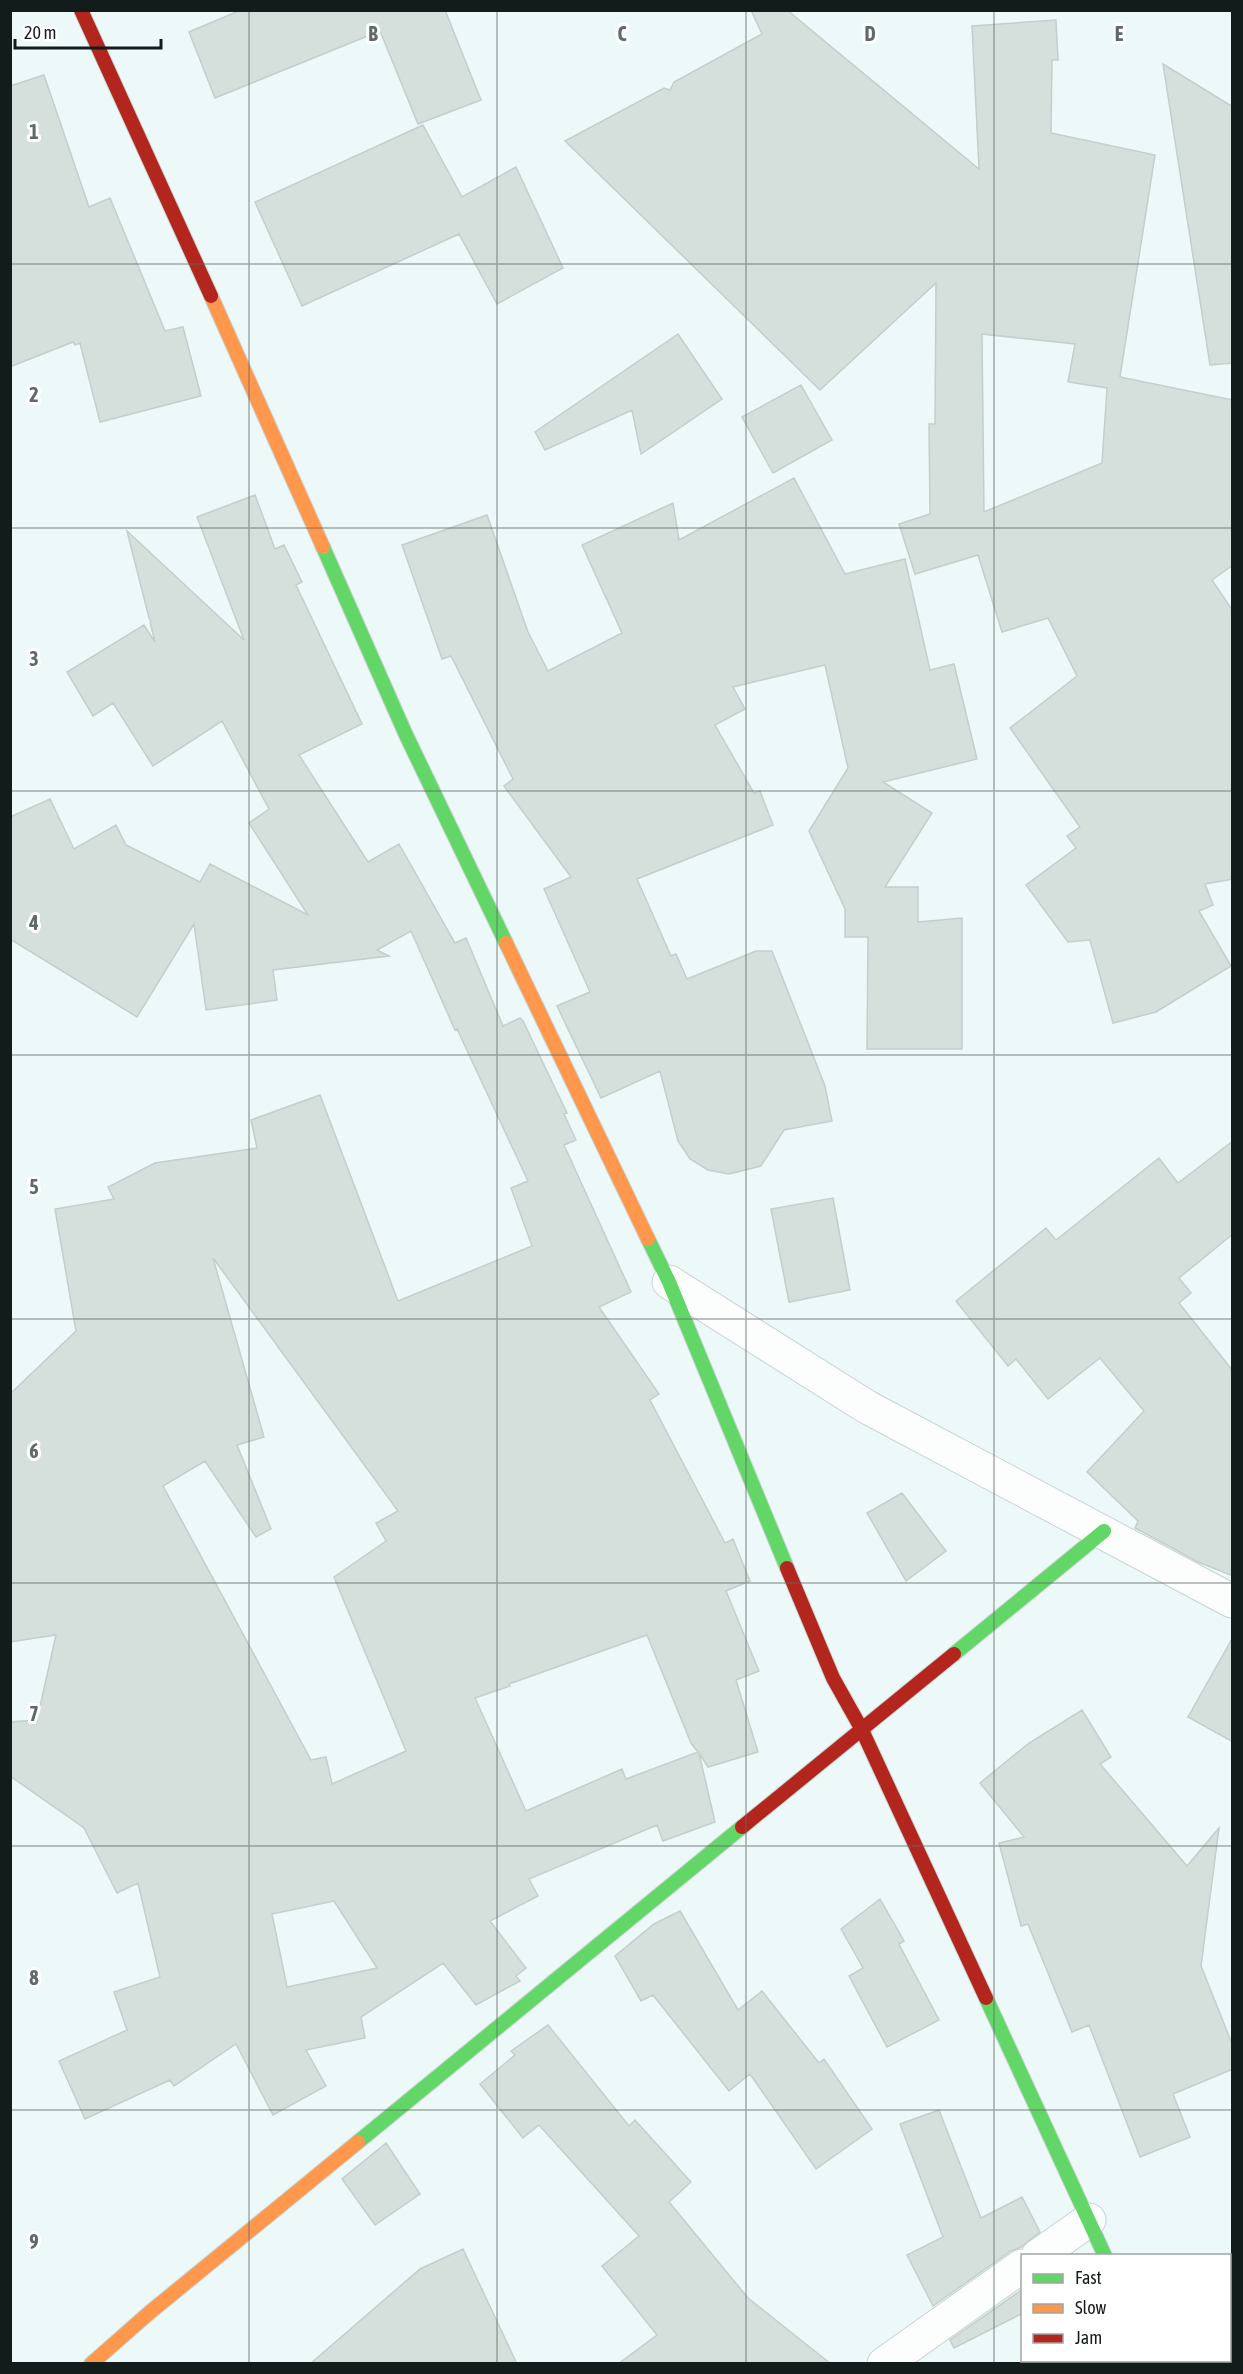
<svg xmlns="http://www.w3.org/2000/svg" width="1243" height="2374" font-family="'Asap Condensed',sans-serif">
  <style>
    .building { fill: #d5dfdb; stroke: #c4cecb; stroke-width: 1.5; fill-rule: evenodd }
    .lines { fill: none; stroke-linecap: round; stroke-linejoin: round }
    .street-casing { stroke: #c8d3d2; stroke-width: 35 }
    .fast-casing { stroke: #c8d3d2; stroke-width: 16 }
    .slow-casing { stroke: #c8d3d2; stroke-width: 16 }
    .jam-casing { stroke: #c8d3d2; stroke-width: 16 }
    .street { stroke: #fcfefe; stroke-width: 33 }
    .fast { stroke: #63d668; stroke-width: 14 }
    .slow { stroke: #ff974d; stroke-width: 14 }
    .jam { stroke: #b3261e; stroke-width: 14 }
    .grid { fill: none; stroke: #5f6a68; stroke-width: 1.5; stroke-opacity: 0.55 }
    .grid-label { font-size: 20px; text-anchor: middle; font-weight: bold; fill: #5f6a68; stroke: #fff; stroke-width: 6; stroke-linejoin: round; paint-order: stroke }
  </style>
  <rect width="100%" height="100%" fill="#edf9f8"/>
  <path class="building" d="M241,10H445L481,100L418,124L380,31L215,98L189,32Z
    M751,10H787L979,169L972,26L1056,20L1058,60H1052L1051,133L1155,155L1120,377L1233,400V565L1212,580L1233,611V879L1205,884L1213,905L1199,911L1231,966L1156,1012L1113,1023L1090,940L1068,942L1026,885L1076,848L1067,836L1080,827L1010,728L1077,676L1048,618L1002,632L978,555L915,574L899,524L930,514L929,424H935L936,283L820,390L565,141L664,88L670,90L674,82L762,34ZM982,334L1075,344L1068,382L1107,388L1102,463L984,512Z
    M1163,64L1233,107V363L1210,365Z
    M44,75L89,207L110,198L165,331L183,327L201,396L100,422L80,343L75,345L73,342L10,367V86Z
    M423,125L462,197L516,167L563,268L497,304L459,234L302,306L255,202Z
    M678,334L722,399L641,454L632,410L545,450L535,432Z
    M801,385L832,440L773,473L742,417Z
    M794,478L845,574L905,559L930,670L954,664L977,759L883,782L932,813L885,887H918V922L962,918V1049H867L868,937H845V909L809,831L848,768L825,665L733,687L745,709L715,725L754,793L760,791L773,825L637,879L671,956L676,954L687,979L756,951H772L825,1086L832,1121L784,1130L761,1166L729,1174L708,1170L690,1159L678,1141L660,1071L601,1098L557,1006L590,992L544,889L571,877L504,786L513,779L451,656L442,659L402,545L487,515L528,632L548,671L622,633L582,545L673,503L679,540Z
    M255,495L275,549L284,545L302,582L296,585L362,724L299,755L368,862L399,844L455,943L466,938L503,1026L520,1018L523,1021L567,1113L564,1114L576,1140L564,1145L631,1292L599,1307L659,1394L650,1400L725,1543L733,1539L750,1581L726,1591L759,1671L736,1680L758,1752L708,1767L699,1753L715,1822L663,1841L657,1825L529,1879L538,1896L490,1921L526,1968L516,1976L520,1981L476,2005L443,1963L361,2017L365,2038L306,2050L326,2086L273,2115L236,2044L174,2086L170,2080L85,2119L59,2061L127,2030L114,1992L160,1977L138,1883L117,1893L84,1828L10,1776V1722L37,1720L56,1635L10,1642V1394L76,1331L55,1209L114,1199L108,1187L155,1163L257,1148L251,1120L320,1095L398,1301L532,1246L511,1188L528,1181L457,1029L455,1030L411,931L377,950L389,956L273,970L277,1000L206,1010L194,924L137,1017L10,939V817L50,799L74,849L116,825L126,845L200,882L210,864L308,915L249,823L269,809L222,721L153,766L113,703L93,716L67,672L144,625L155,642L150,622L151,621L149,618L127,531L244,640L197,517ZM213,1258L398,1511L376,1523L386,1541L334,1577L406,1751L332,1784L326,1757L311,1760L163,1486L205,1461L256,1537L271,1529L237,1445L264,1437ZM647,1635L691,1743L698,1752L626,1779L622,1769L526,1811L475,1698L510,1686L509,1684ZM334,1901L377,1968L287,1987L272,1914Z
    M1233,1141V1234L1179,1278L1191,1293L1179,1303L1233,1371V1576L1198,1562L1135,1528L1138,1521L1087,1472L1144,1411L1100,1358L1048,1399L1016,1359L1008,1366L956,1301L1046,1228L1056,1240L1159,1158L1178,1183Z
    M833,1198L850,1290L789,1302L771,1209Z
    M902,1493L946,1551L906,1581L867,1513Z
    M1233,1637V1742L1188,1717Z
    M1082,1710L1111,1757L1100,1764L1187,1866L1219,1828L1201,1966L1233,2046V2069L1173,2094L1190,2137L1140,2157L1089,2025L1072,2032L1028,1924L1021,1926L999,1843L1024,1837L980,1783L1029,1743Z
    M880,1899L904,1941L899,1944L939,2020L887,2047L849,1976L863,1968L841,1929Z
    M680,1911L738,2010L762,1991L819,2063L824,2059L872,2129L816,2169L750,2074L729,2091L653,1995L641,2001L615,1956L654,1924Z
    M548,2025L629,2126L635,2120L691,2182L669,2202L748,2298L831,2364H618L657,2335L602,2266L639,2236L539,2125L523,2138L480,2084L515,2055L511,2051Z
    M939,2110L981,2218L1022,2197L1040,2232L1021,2247L1011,2251L933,2306L907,2255L943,2237L900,2124Z
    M386,2143L420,2194L375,2225L342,2179Z
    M463,2249L517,2364H310L420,2269Z
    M1023,2289V2313L954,2348L950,2340Z"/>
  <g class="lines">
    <g class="street-casing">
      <path id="street" d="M669,1282L867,1407L1232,1601
        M1038,2256L1089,2220
        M884,2364L1022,2266"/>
    </g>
    <g class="fast-casing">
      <path id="fast" d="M323,547L406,735L506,943
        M648,1239L669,1282L787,1568
        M954,1654L1104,1531
        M986,1998L1105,2256
        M358,2142L742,1827"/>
    </g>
    <g class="slow-casing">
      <path id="slow" d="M211,296L323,547
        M506,943L648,1239
        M91,2364L149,2313L358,2142"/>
    </g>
    <g class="jam-casing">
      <path id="jam" d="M81,10L211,296
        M787,1568L833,1678L861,1728L986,1998
        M742,1827L954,1654
        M1153,2360L1155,2364"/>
    </g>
    <use href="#street" class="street"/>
    <use href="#fast" class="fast"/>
    <use href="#slow" class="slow"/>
    <use href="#jam" class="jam"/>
  </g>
  <path class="grid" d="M249,10V2364M497,10V2364M746,10V2364M994,10V2364M10,264H1232M10,528H1232M10,791H1232M10,1055H1232M10,1319H1232M10,1583H1232M10,1846H1232M10,2110H1232"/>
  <g class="grid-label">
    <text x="373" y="41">B</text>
    <text x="622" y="41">C</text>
    <text x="870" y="41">D</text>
    <text x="1119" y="41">E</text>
    <text x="34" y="139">1</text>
    <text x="34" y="402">2</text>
    <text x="34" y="666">3</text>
    <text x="34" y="930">4</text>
    <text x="34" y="1194">5</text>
    <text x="34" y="1458">6</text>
    <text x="34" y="1721">7</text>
    <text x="34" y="1985">8</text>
    <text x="34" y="2249">9</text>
  </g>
  <rect width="1243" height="2374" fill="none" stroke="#121d1b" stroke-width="24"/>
  <rect x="1021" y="2254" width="210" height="108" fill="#ffffff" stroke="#a0a5a4" stroke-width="1.5"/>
  <rect x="1033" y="2274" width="30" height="9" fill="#63d668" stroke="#a0a5a4" stroke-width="1.5"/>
  <text x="1075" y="2284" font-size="18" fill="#121d1b">Fast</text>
  <rect x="1033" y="2304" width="30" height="9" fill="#ff974d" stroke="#a0a5a4" stroke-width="1.5"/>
  <text x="1075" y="2314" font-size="18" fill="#121d1b">Slow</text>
  <rect x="1033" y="2334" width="30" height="9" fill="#b3261e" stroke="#a0a5a4" stroke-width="1.5"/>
  <text x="1075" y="2344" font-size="18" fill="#121d1b">Jam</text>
  <path d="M15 39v9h146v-9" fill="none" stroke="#121d1b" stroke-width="3"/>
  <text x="24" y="39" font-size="18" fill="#121d1b" stroke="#ffffff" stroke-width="4.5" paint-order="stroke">20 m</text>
</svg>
